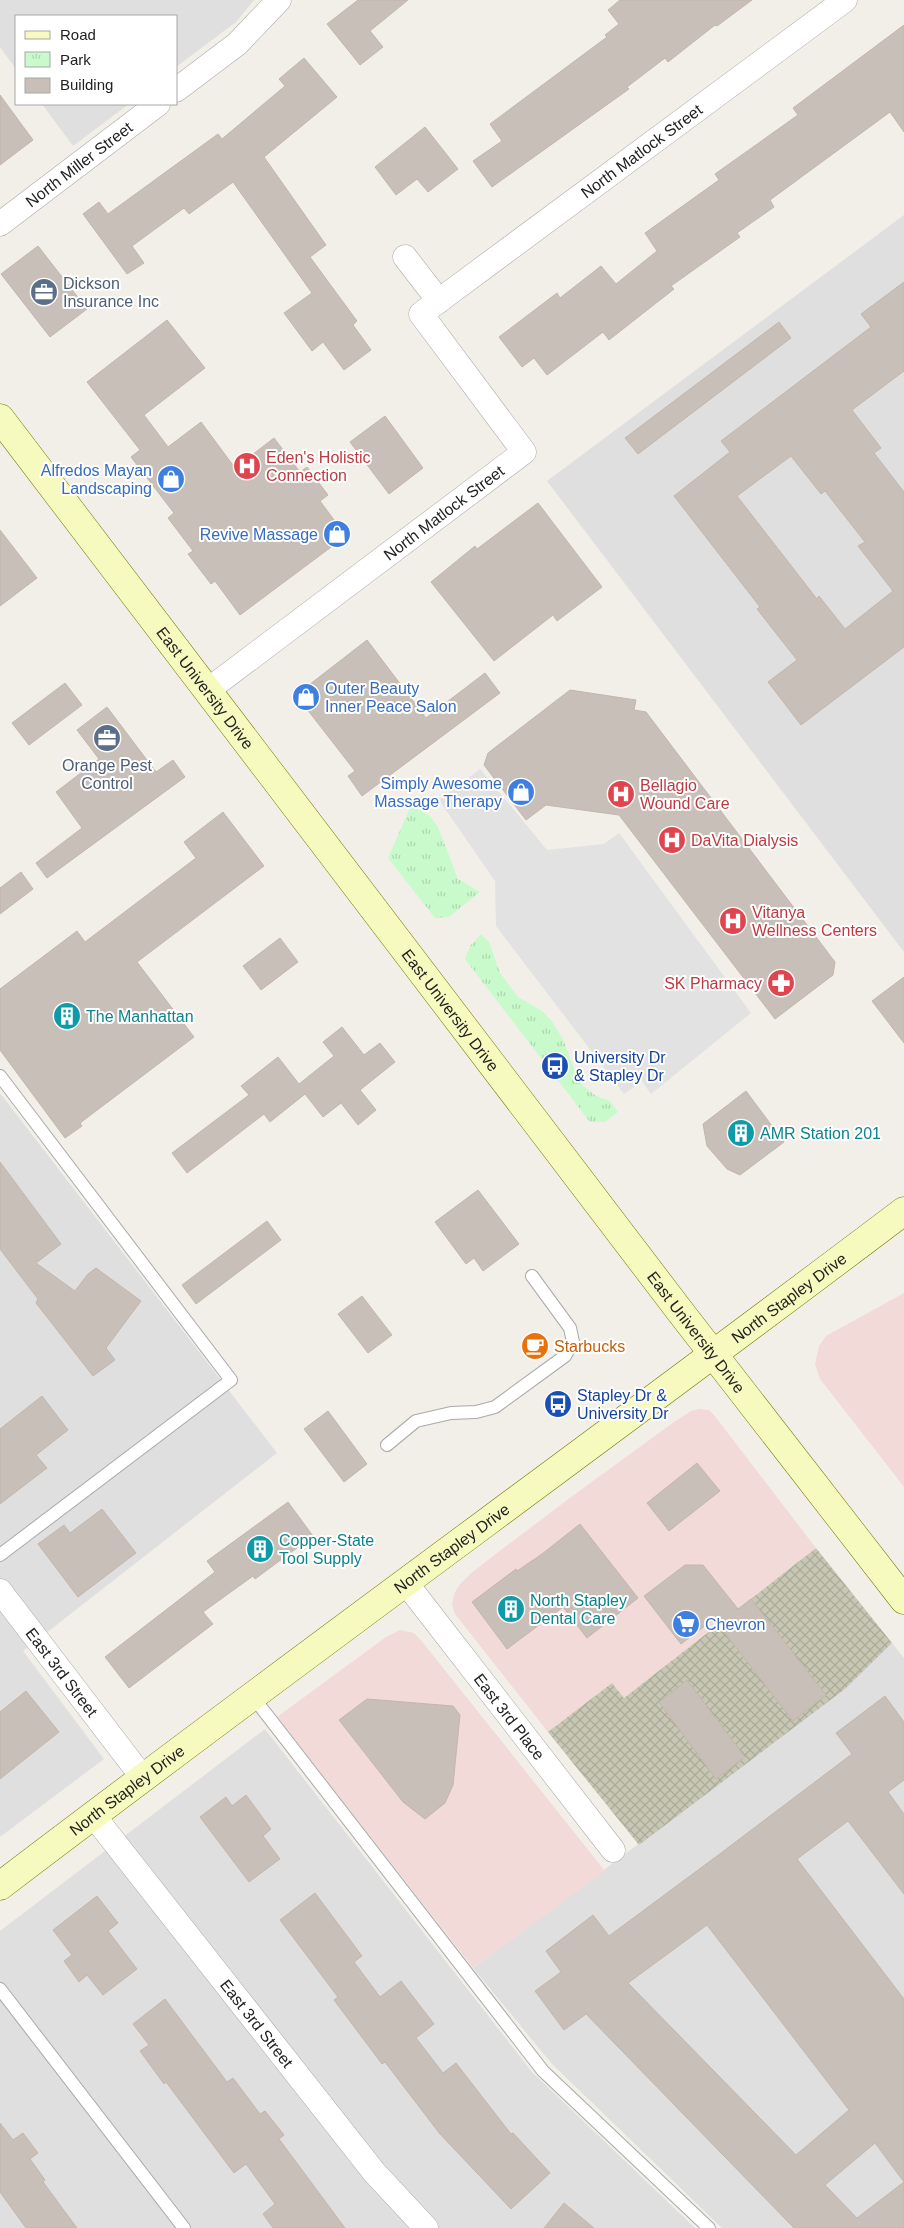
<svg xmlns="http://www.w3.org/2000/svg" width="904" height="2228" font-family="Helvetica,sans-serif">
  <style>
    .residential { fill: #e0dfdf }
    .commercial { fill: #f2dad9 }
    .construction { fill: url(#construction-cross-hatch) }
    .park { fill: url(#park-tufts) }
    .parking { fill: #e2e2e2 }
    .building { fill: #c7bfb8; stroke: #c4b6ab; fill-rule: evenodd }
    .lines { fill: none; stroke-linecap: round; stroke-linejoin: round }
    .lane-casing { stroke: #a9a9a9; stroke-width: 14 }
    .street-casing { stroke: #a9a9a9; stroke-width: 25 }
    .secondary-casing { stroke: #707d05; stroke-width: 29 }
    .lane { stroke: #fff; stroke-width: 12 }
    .street { stroke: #fff; stroke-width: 24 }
    .secondary { stroke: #f7fabf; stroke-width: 28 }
    .labels { text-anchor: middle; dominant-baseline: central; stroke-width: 4; stroke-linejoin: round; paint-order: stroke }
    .street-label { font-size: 16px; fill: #222; stroke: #fff }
    .service-label { font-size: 16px; fill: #4e5e75; stroke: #fff; text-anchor: start }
    .health-label { font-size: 16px; fill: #be3a42; stroke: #fff; text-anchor: start }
    .shop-label { font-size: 16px; fill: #366cbe; stroke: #fff; text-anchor: end }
    .culture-label { font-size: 16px; fill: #0d838f; stroke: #fff; text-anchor: start }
    .transit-label { font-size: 16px; fill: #164399; stroke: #fff; text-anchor: start }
    .food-label { font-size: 16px; fill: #c56008; stroke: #fff; text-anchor: start }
  </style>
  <defs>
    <pattern id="construction-cross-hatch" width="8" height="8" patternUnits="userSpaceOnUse" patternTransform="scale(1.25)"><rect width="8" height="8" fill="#c7c7b4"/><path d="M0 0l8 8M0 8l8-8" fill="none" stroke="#abab9a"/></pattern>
    <pattern id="park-tufts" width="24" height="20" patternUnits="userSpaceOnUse" patternTransform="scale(1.25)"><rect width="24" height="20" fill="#c8facc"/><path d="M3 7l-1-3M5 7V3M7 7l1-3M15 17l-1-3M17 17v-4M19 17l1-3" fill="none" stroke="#acd6af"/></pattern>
  </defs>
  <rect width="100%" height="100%" fill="#f2efe9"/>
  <path class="residential" d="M0,0H254L236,22L176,67V16H16V69L0,47Z
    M42,104H129L73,146Z
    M904,215V952L547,481Z
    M0,1093L277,1453L23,1651L104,1759L0,1837Z
    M892,1643L904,1658V2228H722L552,2064L473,1968L845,1689Z
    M265,1729L532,2072L695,2228H0V1931Z"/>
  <path class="commercial" d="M904,1293V1487L820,1379L815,1364L819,1346L826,1336Z
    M699,1409L709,1410L714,1415L816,1548L624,1698L612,1683L548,1732L455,1614L452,1605L454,1594L460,1584L471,1573L567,1500L674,1422L691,1411Z
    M400,1630L414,1633L420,1639L605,1871L473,1968L277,1717L386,1637Z"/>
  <path class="construction" d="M816,1548L892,1643L845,1689L639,1845L548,1732L612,1683L624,1698Z"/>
  <path class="park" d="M413,806L430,816L438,827L458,879L480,892L449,917L435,918L388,858L410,808Z
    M481,934L489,942L500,973L518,997L542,1011L551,1020L563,1039L577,1076L583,1086L596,1096L610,1101L618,1112L605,1122H590L465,959L470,946Z"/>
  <path class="parking" d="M480,769L547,850L604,844L619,833L751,1013L651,1094L642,1081L624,1094L496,926L495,881L439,800Z"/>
  <path class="building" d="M358,0H408L370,31L383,47L360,65L327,24Z
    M620,0H752L717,26L715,25L668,62L665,58L627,87L629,89L492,187L473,161L502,141L490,124L607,37L605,35L619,24L608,10Z
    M904,25V132L890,112L770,200L774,207L737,233L740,237L671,286L674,289L609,340L603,332L547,375L534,358L522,367L499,337L557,293L560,298L601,266L616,284L657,251L645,233L719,180L715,174L798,115L793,108Z
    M304,58L337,97L264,157L326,245L310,257L357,321L353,325L371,350L344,370L323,342L312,351L284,313L312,293L233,182L189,214L184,208L132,246L144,263L127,274L83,214L99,202L108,214L218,134L222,139L285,86L279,79Z
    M0,95L33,140L0,165Z
    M425,127L458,169L428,192L417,179L396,195L375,167Z
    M38,246L87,309L50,337L1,274Z
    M904,282V371L852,410L881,448L874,453L904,492V647L801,725L768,682L797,660L757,609L760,607L674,496L730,452L721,441L871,327L861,314ZM791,456L821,494L825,491L865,542L858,546L893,591L845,629L819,596L817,599L737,496Z
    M167,320L205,368L144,415L168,447L201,422L235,468L274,438L300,472L307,467L328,495L320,501L346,536L240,615L215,581L211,584L188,554L193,551L168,518L174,513L131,457L140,450L87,382Z
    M779,322L791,338L638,454L625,438Z
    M385,416L423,468L389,494L350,442Z
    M538,503L602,587L557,621L553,615L494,661L431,582L475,546L477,549Z
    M0,530L37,578L0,606Z
    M367,640L426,718L485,673L500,693L362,796L348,776L355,771L296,695Z
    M65,683L82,705L29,745L12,723Z
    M570,690L636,700L634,710L646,712L835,962L833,975L775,1019L619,815L546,805L526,820L484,765L488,753Z
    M107,707L156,772L173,760L185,777L47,878L36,863L82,828L56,792L99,759L77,730Z
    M223,812L264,866L137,962L194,1037L80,1123L82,1126L65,1138L0,1050V989L77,931L85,942L196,858L184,842Z
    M21,872L33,889L0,914V888Z
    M280,938L298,962L261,990L243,966Z
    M904,977V1043L872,1001Z
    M342,1027L364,1055L380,1043L395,1062L360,1090L376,1110L358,1125L341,1103L323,1117L305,1094L270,1122L264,1114L187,1173L172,1153L249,1095L241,1086L278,1057L299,1084L334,1056L323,1042Z
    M746,1091L784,1142L740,1175L727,1169L707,1146L703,1124Z
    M0,1162L61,1244L36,1263L75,1291L88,1274L96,1268L141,1301L106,1348L115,1360L93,1376L36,1303L38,1299L0,1249Z
    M478,1190L519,1244L483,1271L474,1258L466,1264L435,1222Z
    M267,1221L281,1240L196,1304L182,1285Z
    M362,1296L392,1335L368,1353L338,1314Z
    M42,1396L68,1430L36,1455L47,1468L0,1504V1429Z
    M328,1411L367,1464L344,1482L304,1429Z
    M697,1463L720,1491L669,1531L647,1503Z
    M288,1502L313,1536L255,1579L253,1576L203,1612L213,1624L129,1688L105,1657L215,1572L207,1561Z
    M102,1509L136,1553L78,1597L38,1544L64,1525L70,1533Z
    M580,1524L638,1598L587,1638L563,1607L507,1649L472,1602L516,1569L517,1571L542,1554Z
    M685,1565H703L738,1609L751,1599L826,1695L793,1721L714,1619L681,1644L644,1596Z
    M687,1680L745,1757L716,1779L659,1702Z
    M26,1691L59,1732L0,1779V1712Z
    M885,1696L904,1722V1780L888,1792L904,1814V1894L848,1821L797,1859L904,1999V2182L875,2143L825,2185L857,2218L904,2182V2228H794L586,2014L564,2030L535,1991L561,1972L546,1951L593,1915L609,1936L717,1856L852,1754L836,1733ZM707,1925L849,2110L796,2155L628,1983Z
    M367,1699L453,1706L460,1715L453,1785L445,1803L425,1819L403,1802L339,1720Z
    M246,1795L271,1829L263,1836L280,1859L249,1882L200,1817L226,1797L232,1806Z
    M315,1893L362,1956L354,1962L380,1997L401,1981L434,2024L416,2038L443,2073L456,2063L511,2134L513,2133L550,2173L511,2209L440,2134L385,2062L382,2064L334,2000L338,1997L280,1920Z
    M97,1896L118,1923L108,1931L137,1969L103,1995L87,1975L79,1982L64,1961L72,1955L53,1930Z
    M165,1999L227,2082L233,2078L260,2114L265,2111L284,2135L279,2139L345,2228H273L263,2214L275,2204L246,2164L234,2173L166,2082L164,2084L140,2051L149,2045L133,2024Z
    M0,2123L13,2140L23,2133L38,2153L30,2159L45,2180L43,2182L77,2228H26L0,2192Z
    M564,2203L594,2228H544Z"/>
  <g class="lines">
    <g class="lane-casing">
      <path id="lane" d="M0,1076L231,1380L0,1555
        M387,1445L416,1421L451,1413L476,1412L495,1407L565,1356L573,1342L570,1328L532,1276
        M253,1697L543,2071L709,2228
        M0,1989L184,2228"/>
    </g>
    <g class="street-casing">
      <g id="street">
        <path d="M176,90L237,44L279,0"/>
        <path id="s1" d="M0,224L158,104"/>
        <path d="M405,257L439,301"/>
        <path id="s2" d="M208,690L524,452L421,314L845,0"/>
        <path id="s3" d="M406,1583L613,1850"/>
        <path id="s4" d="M0,1591L143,1778"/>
        <path id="s5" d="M93,1815L374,2172L426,2228"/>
      </g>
    </g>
    <g class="secondary-casing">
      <g id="secondary">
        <path id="s6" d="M0,418L679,1310L904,1600"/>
        <path id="s7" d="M0,1886C299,1658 604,1438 904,1211"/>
      </g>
    </g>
    <use href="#lane" class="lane"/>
    <use href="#street" class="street"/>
    <use href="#secondary" class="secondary"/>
  </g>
  <defs>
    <g id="office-disc" transform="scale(1.4375)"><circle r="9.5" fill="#5c6f8a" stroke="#fff"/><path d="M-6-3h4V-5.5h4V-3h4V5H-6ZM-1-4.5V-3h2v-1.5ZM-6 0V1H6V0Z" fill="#fff"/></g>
    <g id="hospital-disc" transform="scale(1.4375)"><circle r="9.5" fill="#e0444e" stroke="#fff"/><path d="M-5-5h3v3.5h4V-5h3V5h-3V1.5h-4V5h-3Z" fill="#fff"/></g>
    <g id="shop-disc" transform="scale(1.4375)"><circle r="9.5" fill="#3f7fe0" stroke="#fff"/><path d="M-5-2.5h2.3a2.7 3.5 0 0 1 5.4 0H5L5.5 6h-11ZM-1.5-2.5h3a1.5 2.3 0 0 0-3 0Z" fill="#fff"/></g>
    <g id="pharmacy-disc" transform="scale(1.4375)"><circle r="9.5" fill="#e0444e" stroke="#fff"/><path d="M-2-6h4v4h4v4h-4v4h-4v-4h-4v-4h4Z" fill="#fff"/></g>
    <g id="building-disc" transform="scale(1.4375)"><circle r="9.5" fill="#0f9aa8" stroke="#fff"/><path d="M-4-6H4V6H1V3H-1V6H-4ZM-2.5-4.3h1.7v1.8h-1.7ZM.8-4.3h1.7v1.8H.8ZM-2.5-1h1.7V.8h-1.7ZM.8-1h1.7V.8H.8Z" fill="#fff"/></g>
    <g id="bus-disc" transform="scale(1.4375)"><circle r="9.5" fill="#1a4fb4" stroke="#fff"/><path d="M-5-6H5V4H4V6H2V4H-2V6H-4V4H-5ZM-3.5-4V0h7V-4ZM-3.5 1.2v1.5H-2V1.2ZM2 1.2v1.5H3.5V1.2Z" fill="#fff"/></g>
    <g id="cafe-disc" transform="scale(1.4375)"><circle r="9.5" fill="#e8710a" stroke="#fff"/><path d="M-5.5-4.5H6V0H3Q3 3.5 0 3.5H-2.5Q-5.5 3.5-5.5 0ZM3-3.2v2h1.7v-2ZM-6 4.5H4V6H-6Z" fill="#fff"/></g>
    <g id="supermarket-disc" transform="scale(1.4375)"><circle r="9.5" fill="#3f7fe0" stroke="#fff"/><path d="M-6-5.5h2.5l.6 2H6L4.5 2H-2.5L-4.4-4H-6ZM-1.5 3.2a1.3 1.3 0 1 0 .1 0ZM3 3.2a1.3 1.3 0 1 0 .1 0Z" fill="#fff"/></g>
  </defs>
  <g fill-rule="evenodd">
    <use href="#office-disc" x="44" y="292"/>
    <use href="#hospital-disc" x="247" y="466"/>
    <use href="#shop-disc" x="171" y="479"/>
    <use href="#shop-disc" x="337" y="534"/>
    <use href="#shop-disc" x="306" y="697"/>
    <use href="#office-disc" x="107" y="738"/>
    <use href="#shop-disc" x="521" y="792"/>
    <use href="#hospital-disc" x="621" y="794"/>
    <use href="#hospital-disc" x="672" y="840"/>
    <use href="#hospital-disc" x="733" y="921"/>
    <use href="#pharmacy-disc" x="781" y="983"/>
    <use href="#building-disc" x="67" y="1016"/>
    <use href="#bus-disc" x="555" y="1066"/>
    <use href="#building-disc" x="741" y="1133"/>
    <use href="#cafe-disc" x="535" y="1346"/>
    <use href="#bus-disc" x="558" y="1404"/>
    <use href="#building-disc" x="260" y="1549"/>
    <use href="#building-disc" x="511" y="1609"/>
    <use href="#supermarket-disc" x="686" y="1624"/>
  </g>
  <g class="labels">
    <g class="street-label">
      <text stroke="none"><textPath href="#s2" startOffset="842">North Matlock Street</textPath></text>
      <text stroke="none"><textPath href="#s1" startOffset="99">North Miller Street</textPath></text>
      <text stroke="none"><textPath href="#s2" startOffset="295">North Matlock Street</textPath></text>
      <text stroke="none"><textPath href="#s6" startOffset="339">East University Drive</textPath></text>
      <text stroke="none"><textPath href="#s6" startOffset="744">East University Drive</textPath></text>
      <text stroke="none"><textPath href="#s7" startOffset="984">North Stapley Drive</textPath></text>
      <text stroke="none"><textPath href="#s6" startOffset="1149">East University Drive</textPath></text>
      <text stroke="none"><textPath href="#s7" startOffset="564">North Stapley Drive</textPath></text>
      <text stroke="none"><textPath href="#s4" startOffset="102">East 3rd Street</textPath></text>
      <text stroke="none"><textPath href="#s3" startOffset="169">East 3rd Place</textPath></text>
      <text stroke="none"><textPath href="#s7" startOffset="159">North Stapley Drive</textPath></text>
      <text stroke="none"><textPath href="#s5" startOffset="265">East 3rd Street</textPath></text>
    </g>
    <g class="service-label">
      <text x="63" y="283">Dickson<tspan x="63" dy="18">Insurance Inc</tspan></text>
      <text x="107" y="765" text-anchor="middle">Orange Pest<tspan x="107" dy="18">Control</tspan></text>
    </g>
    <g class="health-label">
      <text x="266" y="457">Eden's Holistic<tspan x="266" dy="18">Connection</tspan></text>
      <text x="640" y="785">Bellagio<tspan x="640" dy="18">Wound Care</tspan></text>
      <text x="691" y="840">DaVita Dialysis</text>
      <text x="752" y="912">Vitanya<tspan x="752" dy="18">Wellness Centers</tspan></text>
      <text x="762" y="983" text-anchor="end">SK Pharmacy</text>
    </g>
    <g class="shop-label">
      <text x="152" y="470">Alfredos Mayan<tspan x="152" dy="18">Landscaping</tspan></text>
      <text x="318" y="534">Revive Massage</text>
      <text x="325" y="688" text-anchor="start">Outer Beauty<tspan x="325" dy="18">Inner Peace Salon</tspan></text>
      <text x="502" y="783">Simply Awesome<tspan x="502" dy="18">Massage Therapy</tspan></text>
      <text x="705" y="1624" text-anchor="start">Chevron</text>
    </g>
    <g class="culture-label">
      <text x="86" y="1016">The Manhattan</text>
      <text x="760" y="1133">AMR Station 201</text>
      <text x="279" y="1540">Copper-State<tspan x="279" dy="18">Tool Supply</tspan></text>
      <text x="530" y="1600">North Stapley<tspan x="530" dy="18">Dental Care</tspan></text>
    </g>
    <g class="transit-label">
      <text x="574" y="1057">University Dr<tspan x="574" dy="18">&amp; Stapley Dr</tspan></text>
      <text x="577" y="1395">Stapley Dr &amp;<tspan x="577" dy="18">University Dr</tspan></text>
    </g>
    <g class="food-label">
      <text x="554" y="1346">Starbucks</text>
    </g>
  </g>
  <rect x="15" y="15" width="162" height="90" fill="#ffffff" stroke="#a7a7a7"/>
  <rect x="25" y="31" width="25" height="8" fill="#f7fabf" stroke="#a7a7a7"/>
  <text x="60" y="40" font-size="15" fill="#222222">Road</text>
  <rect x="25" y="52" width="25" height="15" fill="url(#park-tufts)" stroke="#a7a7a7"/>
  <text x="60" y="65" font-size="15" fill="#222222">Park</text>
  <rect x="25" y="78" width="25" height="15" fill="#c7bfb8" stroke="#a7a7a7"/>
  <text x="60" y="90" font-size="15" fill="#222222">Building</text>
</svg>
